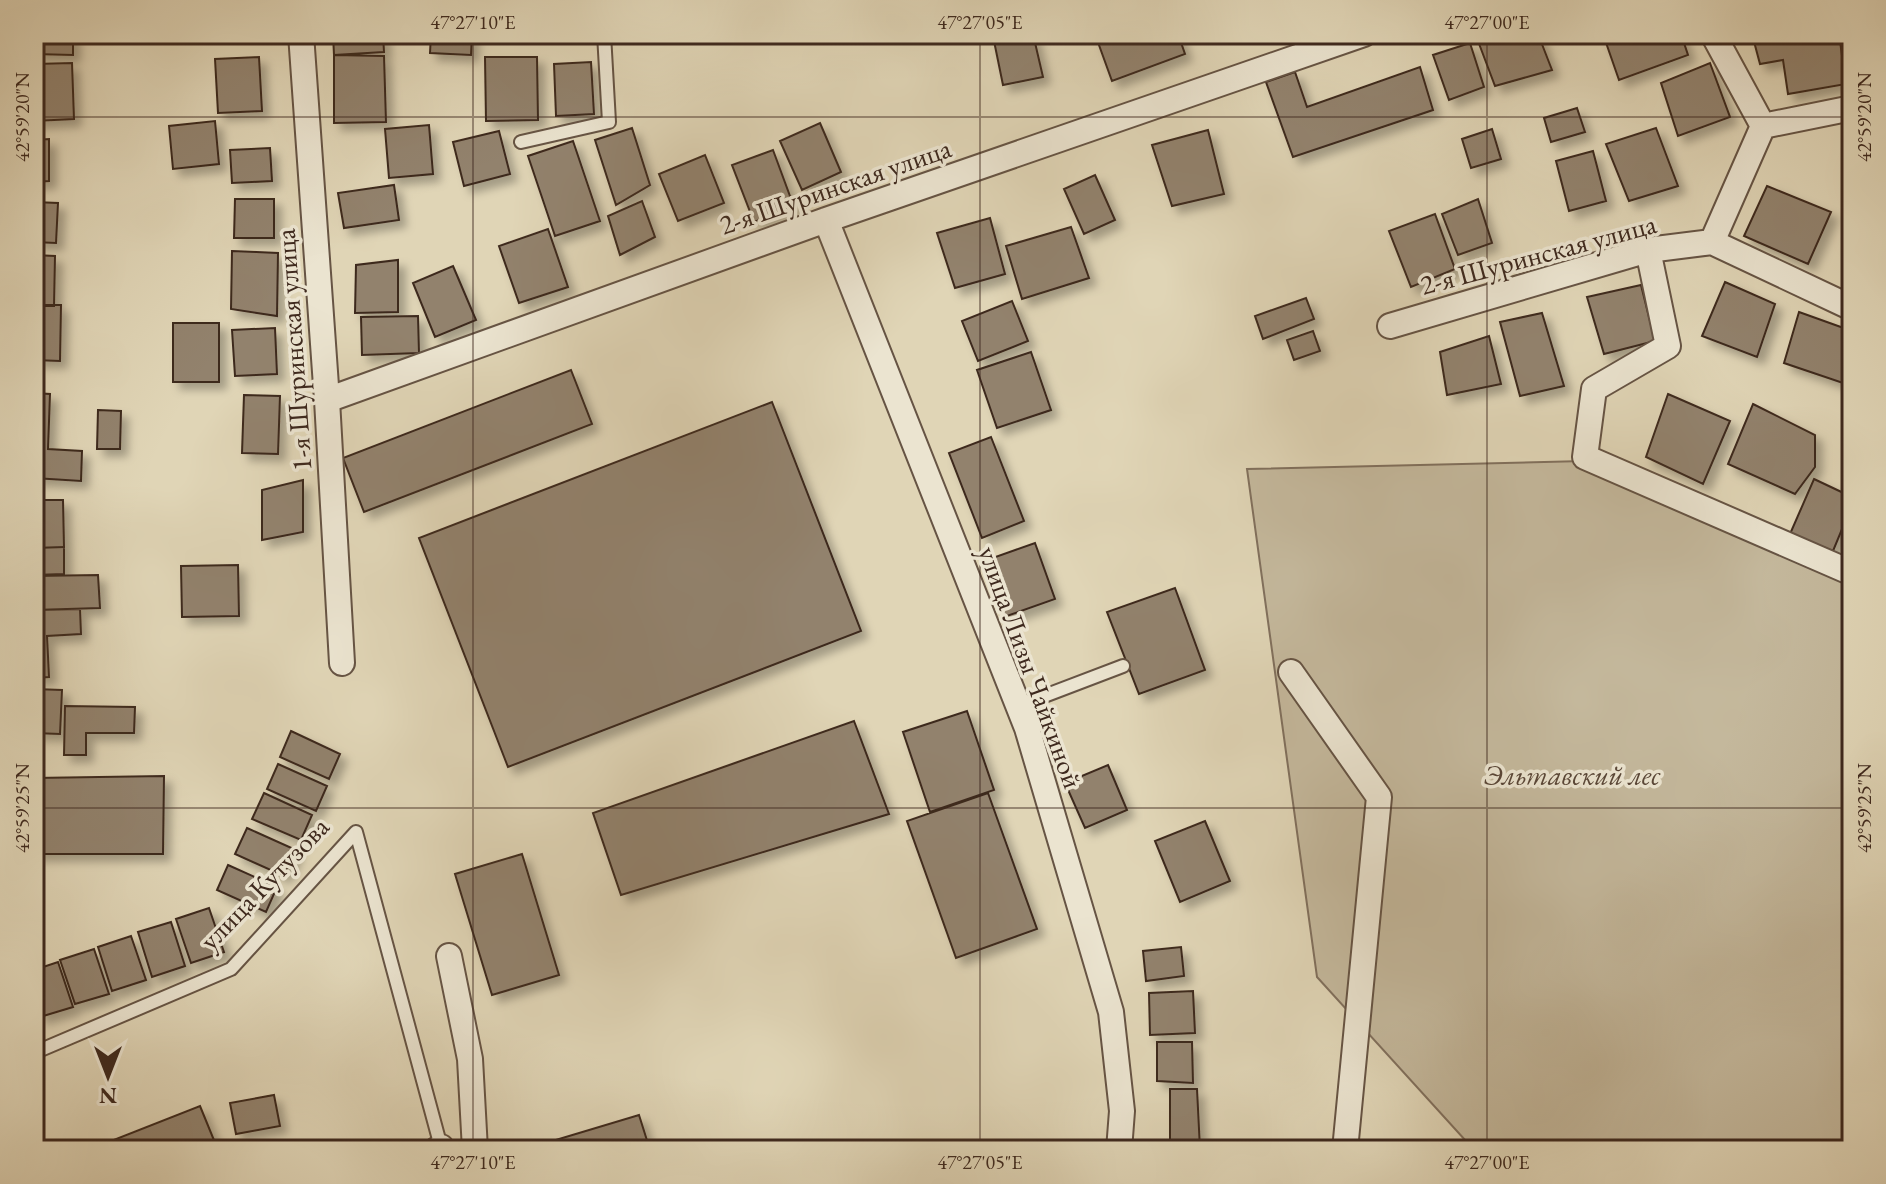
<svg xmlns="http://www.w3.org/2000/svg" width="1886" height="1184" font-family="'EB Garamond',serif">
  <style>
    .green { fill: #c4b89c; stroke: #81705d; stroke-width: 2 }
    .building { fill: #92826d; stroke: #3e291e; stroke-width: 2; filter: url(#shadow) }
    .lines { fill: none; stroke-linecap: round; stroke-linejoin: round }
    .lane-casing { stroke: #665444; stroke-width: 16 }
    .street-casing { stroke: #665444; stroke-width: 28 }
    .lane { stroke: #ebe4d0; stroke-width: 12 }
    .street { stroke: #ebe4d0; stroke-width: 24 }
    .ticks { fill: none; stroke: #3e291e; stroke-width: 2; stroke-opacity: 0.45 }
    .labels { text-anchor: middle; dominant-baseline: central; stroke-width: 7; stroke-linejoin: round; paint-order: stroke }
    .street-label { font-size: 28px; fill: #3e291e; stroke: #ebe4d0 }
    .park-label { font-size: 28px; font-style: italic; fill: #594637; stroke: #ebe4d0 }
    .neatline { fill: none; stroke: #3e291e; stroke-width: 3 }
    .ticks-label { font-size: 20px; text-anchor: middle; fill: #3e291e }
  </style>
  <defs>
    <filter id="shadow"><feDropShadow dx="7" dy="7" stdDeviation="4" flood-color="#0004"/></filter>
  </defs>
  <rect width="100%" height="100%" fill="#e0d5b6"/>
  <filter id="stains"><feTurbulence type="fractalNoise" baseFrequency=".0025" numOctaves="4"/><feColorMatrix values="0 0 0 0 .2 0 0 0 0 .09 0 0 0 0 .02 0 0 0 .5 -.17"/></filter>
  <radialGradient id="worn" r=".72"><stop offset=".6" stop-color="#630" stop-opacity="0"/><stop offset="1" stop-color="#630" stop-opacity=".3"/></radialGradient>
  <path class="green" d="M1584,461L1852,577V1150H1468L1466,1141L1317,977L1247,469Z"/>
  <path class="building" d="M34,34H73V55L34,54Z
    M333,34H383L384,52L334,55Z
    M431,34H472L471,55L430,53Z
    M1028,34H1033L1043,77L1003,85L994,41Z
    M1095,34H1178L1185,54L1112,81Z
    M1503,34H1538L1552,70L1495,86L1478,41Z
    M1603,34H1681L1688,55L1619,80Z
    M1752,34H1839L1846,84L1788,94L1783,60L1760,64Z
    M1470,43L1484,87L1449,100L1433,55Z
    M334,55L384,56L386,122L334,123Z
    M259,57L262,111L218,113L215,59Z
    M485,57H537L538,120L486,121Z
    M591,62L594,114L556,116L554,64Z
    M72,63L74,119L34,121V64Z
    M1710,63L1730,117L1678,136L1661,83Z
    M1420,67L1433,110L1293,157L1266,82L1295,72L1307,107Z
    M1577,108L1585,132L1551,142L1544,118Z
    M215,121L219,164L173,169L169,126Z
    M820,123L841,172L802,190L780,141Z
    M429,125L433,174L389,178L385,129Z
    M632,128L650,185L616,205L595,140Z
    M1656,128L1678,186L1629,201L1606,144Z
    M1492,129L1501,159L1471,168L1462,139Z
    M1208,130L1224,194L1172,206L1152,145Z
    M499,131L510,174L464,186L453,142Z
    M49,139V181L34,182V140Z
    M573,141L600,221L555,236L528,156Z
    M270,148L272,181L232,183L230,150Z
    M773,150L794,207L754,222L732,165Z
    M1593,151L1606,201L1569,211L1556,161Z
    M705,155L724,203L678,221L659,174Z
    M1095,175L1115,220L1084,234L1064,189Z
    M394,185L399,220L344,228L338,193Z
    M1767,186L1831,212L1808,264L1744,236Z
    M235,199H274V238H234Z
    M1478,199L1492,243L1458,255L1442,214Z
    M642,201L655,237L620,255L608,216Z
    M34,202L58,203L56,243L34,242Z
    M1435,214L1455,269L1411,287L1389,231Z
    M990,218L1005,274L955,288L937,233Z
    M1071,227L1089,278L1022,299L1006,246Z
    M548,229L568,287L519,303L499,246Z
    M232,251L278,253L277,316L231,309Z
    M34,255L55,256L54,306H34Z
    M398,260V312L355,313L356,265Z
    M453,266L476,320L435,337L413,283Z
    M1725,282L1775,304L1757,357L1702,336Z
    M1641,285L1655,341L1604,354L1587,297Z
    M1306,298L1314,319L1263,339L1255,316Z
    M1012,301L1028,341L978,361L962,321Z
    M34,305H61L60,361L34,360Z
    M1799,312L1852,331V360L1843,383L1784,363Z
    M1542,313L1564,386L1520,396L1500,322Z
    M418,316L419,353L362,355L361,317Z
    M173,323H219V382H173Z
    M275,328L277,374L235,376L232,330Z
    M1313,331L1320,351L1294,360L1287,340Z
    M1489,336L1501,384L1447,395L1440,352Z
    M1031,352L1051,410L997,428L977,370Z
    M571,370L592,424L364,512L343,458Z
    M1852,378V398L1845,396Z
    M34,393L50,394L48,449L82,451L81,481L34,478Z
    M1668,394L1730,421L1703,484L1646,457Z
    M244,395L280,396L278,454L242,453Z
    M772,402L861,631L508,767L419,538Z
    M1753,404L1815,435V467L1795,494L1728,464Z
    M98,410L121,411L120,449H97Z
    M991,437L1024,521L982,538L949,453Z
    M1814,479L1852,497V505L1833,551L1790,534Z
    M303,480V532L262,540V490Z
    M34,500H63L64,547L34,548Z
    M1035,543L1055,599L1004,617L984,561Z
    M64,547V574L34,575V548Z
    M238,565L239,616L182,617L181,566Z
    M98,575L100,608L34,610V576Z
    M1175,588L1205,670L1139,694L1107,612Z
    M80,609L81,634L47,636L49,677L34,678V610Z
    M34,689L62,690L60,734L34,733Z
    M65,706L135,707L134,733H86V755H64Z
    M967,711L994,790L930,812L903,732Z
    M854,721L889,814L621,895L593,813Z
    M291,731L340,754L329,779L280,757Z
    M278,764L327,786L316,811L267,789Z
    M1108,765L1127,810L1085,828L1065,783Z
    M164,776L163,854H34V778Z
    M264,793L312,815L301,840L252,819Z
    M988,793L1037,929L956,958L907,821Z
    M1205,821L1230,881L1180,902L1155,841Z
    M247,828L296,850L284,876L235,854Z
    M522,854L559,975L492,995L455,874Z
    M228,865L277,887L266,912L217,890Z
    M209,908L224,952L191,963L176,919Z
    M171,922L185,966L152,977L138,932Z
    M131,936L146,980L112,991L98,947Z
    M1181,947L1184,976L1146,981L1143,951Z
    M94,949L109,994L75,1004L60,960Z
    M58,962L73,1007L40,1017L34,1000V970Z
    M1193,991L1195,1033L1150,1035L1149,993Z
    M1157,1042H1192L1193,1083L1157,1081Z
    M1170,1089H1197L1200,1149L1170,1148Z
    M274,1095L280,1126L236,1134L230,1103Z
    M200,1106L218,1150H115L111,1141Z
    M639,1115L650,1150H529V1148Z"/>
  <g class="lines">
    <g class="lane-casing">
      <path id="lane" d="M521,142L609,122L604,34
        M1018,706L1123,666
        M43,1049L231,969L356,832L441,1147"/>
    </g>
    <g class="street-casing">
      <path id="street" d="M301,34L327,400L342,663
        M1763,126L1852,108
        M826,220L1027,728L1111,1012L1122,1111L1119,1150
        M1712,242L1852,308
        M1648,250L1668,346L1594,389L1585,457L1852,573
        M1390,326L1648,250L1712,242L1763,126L1713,34
        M327,400L826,220L1364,34
        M1291,672L1379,797L1345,1150
        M449,956L470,1059L475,1150
        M436,1150L441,1147"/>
    </g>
    <use href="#lane" class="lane"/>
    <use href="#street" class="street"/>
  </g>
  <path class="ticks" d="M473,34V1150M980,34V1150M1487,34V1150M34,117H1852M34,808H1852"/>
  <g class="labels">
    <g class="street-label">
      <text transform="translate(835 186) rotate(-19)">2-я Шуринская улица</text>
      <text transform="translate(1538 254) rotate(-15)">2-я Шуринская улица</text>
      <text transform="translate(293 350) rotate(-94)">1-я Шуринская улица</text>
      <text transform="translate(1031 667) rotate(70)">улица Лизы Чайкиной</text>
      <text transform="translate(264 883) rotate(-46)">улица Кутузова</text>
    </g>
    <g class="park-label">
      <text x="1572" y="775">Эльтавский лес</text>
    </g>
  </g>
  <rect width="1886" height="1184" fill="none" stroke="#e0d5b6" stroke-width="88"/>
  <g transform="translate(108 1076) rotate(180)" stroke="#ebe4d0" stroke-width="6" paint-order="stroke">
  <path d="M0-6L14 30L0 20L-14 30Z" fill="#3e291e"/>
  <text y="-12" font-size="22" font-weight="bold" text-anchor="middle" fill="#3e291e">N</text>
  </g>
  <rect x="44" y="44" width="1798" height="1096" class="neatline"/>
  <g class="ticks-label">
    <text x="473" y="29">47°27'10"E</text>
    <text x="980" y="29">47°27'05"E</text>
    <text x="1487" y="29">47°27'00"E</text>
    <text transform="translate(1864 117) rotate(-90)" y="7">42°59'20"N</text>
    <text transform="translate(22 117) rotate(-90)" y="7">42°59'20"N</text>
    <text transform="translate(1864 808) rotate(-90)" y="7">42°59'25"N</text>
    <text transform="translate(22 808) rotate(-90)" y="7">42°59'25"N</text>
    <text x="473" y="1169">47°27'10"E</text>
    <text x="980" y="1169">47°27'05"E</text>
    <text x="1487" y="1169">47°27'00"E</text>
  </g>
  <rect width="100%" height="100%" filter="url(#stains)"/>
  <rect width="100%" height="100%" fill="url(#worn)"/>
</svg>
